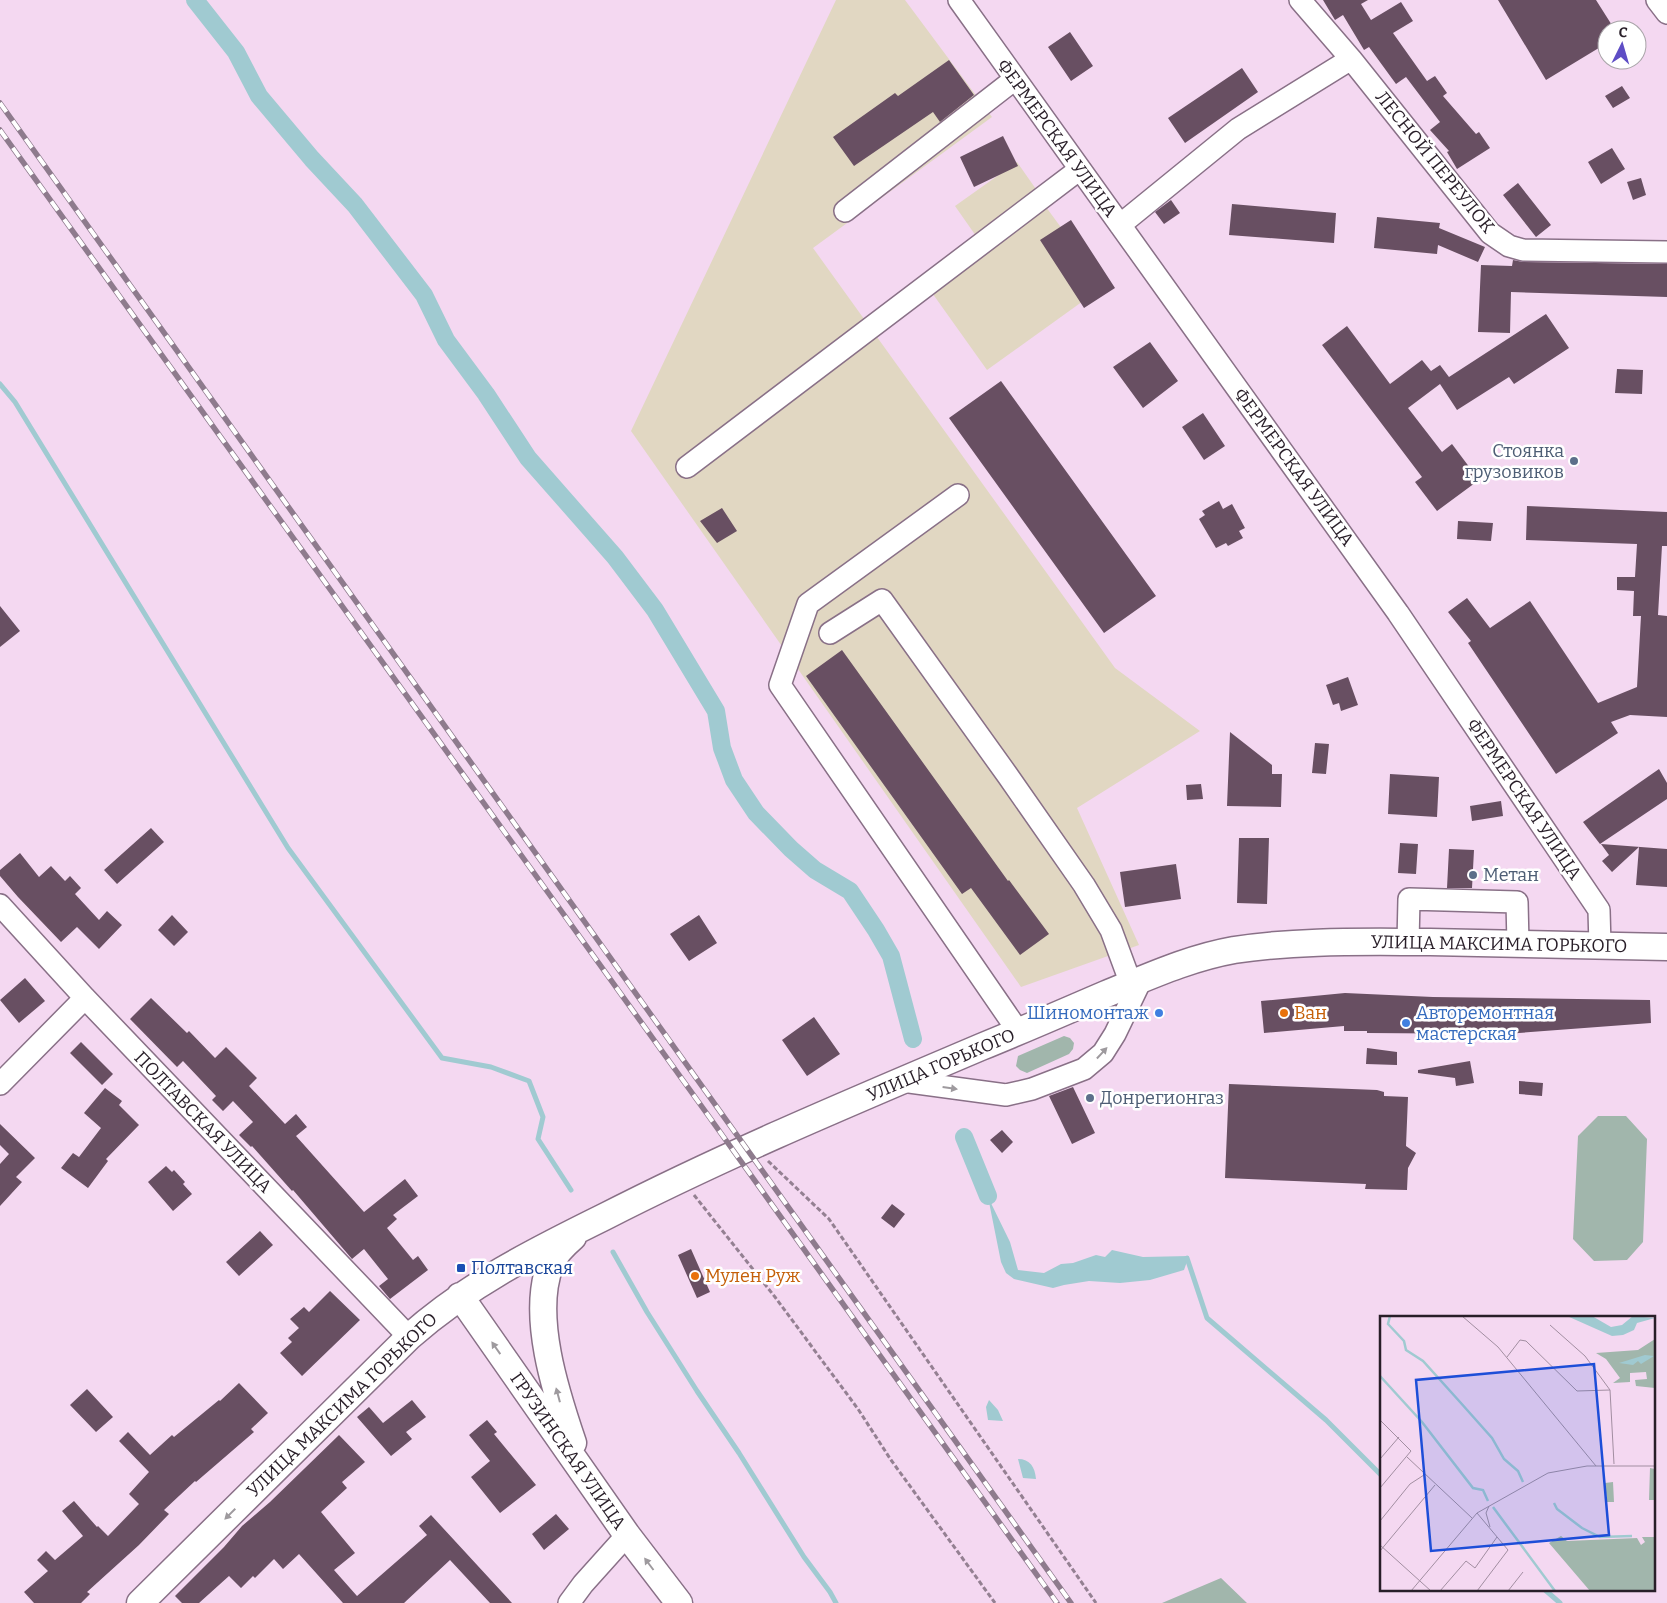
<svg xmlns="http://www.w3.org/2000/svg" width="1667" height="1603" font-family="Bitter,serif">
  <style>
    .industrial { fill: #e1d7c2 }
    .green { fill: #a1b6ac }
    .water { fill: #a0cad1 }
    .lines { fill: none; stroke-linecap: round; stroke-linejoin: round }
    .stream { stroke: #a0cad1; stroke-width: 5 }
    .canal { stroke: #a0cad1; stroke-width: 18 }
    .building { fill: #684f62 }
    .minor-casing { stroke: #897087; stroke-width: 24 }
    .major-casing { stroke: #897087; stroke-width: 29 }
    .path { stroke: #948092; stroke-width: 3; stroke-dasharray: 5 2.5; stroke-linecap: butt }
    .minor { stroke: #fff; stroke-width: 21 }
    .major { stroke: #fff; stroke-width: 26 }
    .rail-casing { stroke: #8e7b8d; stroke-width: 5.5 }
    .rail { stroke: #fff; stroke-width: 4; stroke-dasharray: 11; stroke-linecap: butt }
    .oneway { fill: #9e9a9e }
    .service-dot { fill: #5c6f8a; stroke: #fff; stroke-width: 2 }
    .shop-dot { fill: #3f7fe0; stroke: #fff; stroke-width: 2 }
    .food-dot { fill: #e8710a; stroke: #fff; stroke-width: 2 }
    .transit-dot { fill: #1a4fb4; stroke: #fff; stroke-width: 2 }
    .labels { text-anchor: middle; dominant-baseline: central; stroke-width: 5; stroke-linejoin: round; paint-order: stroke }
    .street-label { font-size: 18px; fill: #281e28; stroke: #fff }
    .service-label { font-size: 18px; fill: #4e5e75; stroke: #fff; text-anchor: start }
    .shop-label { font-size: 18px; fill: #366cbe; stroke: #fff; text-anchor: end }
    .food-label { font-size: 18px; fill: #c56008; stroke: #fff; text-anchor: start }
    .transit-label { font-size: 18px; fill: #164399; stroke: #fff; text-anchor: start }
    .inset-river { fill: none; stroke: #a0cad1; stroke-width: 2.5 }
    .inset-road { fill: none; stroke: #a28ea1; stroke-width: 1 }
    .view { fill: #1d4ed8; fill-opacity: 0.15; stroke: #1d4ed8; stroke-width: 2.5 }
    .inset-edge { fill: none; stroke: #281e28; stroke-width: 2.5 }
  </style>
  <rect width="100%" height="100%" fill="#f4d8f1"/>
  <path class="industrial" d="M836,0H905L992,117L813,248L1115,668L1200,731L1077,808L1139,945L1021,987L631,431Z
    M1017,162L1038,192L976,236L955,206Z
    M1046,207L1104,286L987,370L930,290Z"/>
  <path class="green" d="M1064,1036L1070,1038L1074,1043L1073,1049L1069,1054L1027,1073L1020,1070L1016,1066L1018,1056Z
    M1598,1116H1626L1647,1139L1643,1242L1627,1260L1594,1261L1573,1239L1578,1136Z
    M1221,1578L1247,1603H1162Z"/>
  <path class="water" d="M988,1197L1010,1242L1018,1270L1044,1273L1061,1264L1073,1263L1096,1255L1105,1257L1112,1250L1143,1257L1189,1256L1184,1270L1150,1280L1120,1283L1089,1281L1064,1285L1053,1288L1014,1279L1006,1273L1001,1262Z
    M989,1400L998,1410L1003,1421L988,1420L986,1407Z
    M1018,1459C1030,1459 1035,1467 1036,1479L1023,1478Z"/>
  <g class="lines">
    <path class="stream" d="M0,384L15,402L288,848L442,1058L491,1067L529,1081L543,1117L538,1139L571,1190
      M613,1252L647,1312L697,1391L739,1453L804,1557L830,1592L836,1603
      M1187,1258L1207,1318L1326,1420L1381,1475
      M1544,1589L1560,1603"/>
    <path class="canal" d="M195,0L236,52L259,96L312,159L355,205L424,295L446,340L486,394L528,458L615,557L655,610L716,711L722,748L734,780L756,813L791,849L815,870L850,891L876,930L891,956L913,1039
      M964,1137L988,1196"/>
  </g>
  <path class="building" d="M1323,0H1368L1361,4L1371,20L1401,2L1413,21L1393,33L1427,81L1435,76L1447,93L1443,96L1476,134L1479,132L1490,148L1457,169L1447,152L1449,151L1430,130L1440,122L1406,77L1396,84L1369,47L1364,50L1343,15L1335,20Z
    M1498,0H1596L1615,30H1607V43L1546,80Z
    M1070,32L1093,66L1071,81L1048,47Z
    M949,60L974,95L940,122L933,112L854,166L833,137L895,93L898,96Z
    M1242,68L1258,92L1185,143L1168,118Z
    M1622,86L1630,98L1613,108L1605,96Z
    M1003,136L1018,166L974,187L960,157Z
    M1612,148L1625,169L1601,184L1588,162Z
    M1641,178L1646,195L1633,200L1627,182Z
    M1518,183L1551,225L1536,237L1503,195Z
    M1171,200L1180,213L1164,224L1155,212Z
    M1232,204L1336,213L1334,243L1229,235Z
    M1377,217L1440,223L1439,228L1485,247L1478,262L1438,245L1437,254L1374,248Z
    M1071,220L1115,288L1084,308L1040,240Z
    M1513,260L1523,262L1667,264V297L1511,292L1510,333L1478,332L1481,265L1512,266Z
    M1546,314L1569,348L1514,384L1509,377L1457,410L1440,384L1408,408L1442,452L1452,444L1479,480L1437,511L1415,482L1422,477L1322,345L1347,326L1390,384L1422,360L1431,371L1440,365L1449,377Z
    M1150,342L1178,381L1143,408L1113,367Z
    M1617,369L1643,370L1642,394L1615,393Z
    M1001,381L1156,596L1104,633L949,418Z
    M1203,413L1225,446L1204,460L1182,427Z
    M1219,501L1223,509L1232,504L1245,528L1239,531L1243,538L1228,546L1226,543L1216,548L1199,519L1205,515L1202,511Z
    M1527,506L1667,512V546H1662L1658,615L1667,616V717L1630,715L1611,722L1618,733L1556,774L1468,643L1471,641L1448,612L1467,598L1490,628L1530,601L1598,703L1637,687L1641,616H1633L1634,591L1617,590V577H1635L1637,544L1526,540Z
    M722,508L737,531L717,543L700,521Z
    M1458,521L1493,523L1491,541L1457,539Z
    M0,606L20,631L0,647Z
    M842,650L1008,881L1009,880L1049,934L1020,955L971,888L962,894L806,676Z
    M1348,677L1358,705L1341,711L1339,703L1333,705L1326,685Z
    M1230,732L1272,765V774H1282L1281,807L1227,806Z
    M1315,743L1329,744L1326,774L1312,773Z
    M1659,769L1667,783V799L1600,844L1583,822Z
    M1390,774L1439,777L1437,817L1388,814Z
    M1201,784L1203,799L1187,800L1186,785Z
    M1501,801L1503,816L1472,821L1470,806Z
    M151,828L164,842L117,884L104,870Z
    M1239,838H1269L1267,904L1237,903Z
    M1400,843L1418,844L1416,874L1398,873Z
    M1601,844L1667,849V887L1636,885L1639,847L1612,872L1602,861L1609,855Z
    M1449,849L1474,850L1472,888H1447Z
    M20,853L39,877L51,866L65,881L70,876L81,888L75,894L99,920L107,911L122,925L99,949L77,927L61,942L18,897L0,876V870Z
    M1176,864L1181,899L1125,907L1120,872Z
    M172,915L188,932L174,946L158,930Z
    M699,915L717,943L689,961L670,934Z
    M25,978L45,1001L19,1023L0,1000Z
    M1345,993L1433,997L1650,1000L1651,1023L1505,1034L1367,1033V1031H1344V1026L1264,1033L1261,1001Z
    M151,998L187,1033L189,1031L215,1058L226,1047L257,1078L249,1086L285,1124L296,1114L307,1127L296,1136L364,1212L405,1179L418,1196L393,1215L397,1219L387,1228L413,1260L418,1256L428,1270L390,1299L379,1286L388,1279L364,1249L352,1259L293,1190L292,1191L252,1146L251,1147L239,1135L253,1122L233,1101L223,1111L212,1100L216,1096L183,1061L177,1067L130,1019Z
    M814,1017L840,1054L807,1076L782,1040Z
    M81,1042L113,1074L102,1085L70,1053Z
    M1367,1048L1397,1052V1065L1366,1064Z
    M1470,1061L1474,1083L1456,1086L1455,1078L1418,1073V1070Z
    M1519,1081L1543,1083L1542,1096L1519,1094Z
    M1229,1084L1377,1090L1384,1092V1096L1408,1097L1406,1146L1416,1153L1408,1168L1407,1190L1365,1189L1366,1184L1225,1178Z
    M1073,1087L1095,1133L1072,1144L1049,1096Z
    M105,1088L122,1101L119,1105L139,1125L106,1159L108,1161L88,1188L61,1168L73,1153L79,1157L101,1128L84,1113Z
    M0,1124L35,1158L16,1177L22,1182L0,1206V1164L9,1154L0,1145Z
    M1002,1130L1013,1142L1002,1153L990,1140Z
    M166,1166L172,1172L174,1170L185,1182L183,1184L192,1194L173,1211L148,1182Z
    M892,1204L905,1214L894,1228L881,1218Z
    M260,1231L273,1245L239,1276L226,1262Z
    M691,1249L710,1292L697,1298L678,1255Z
    M330,1291L360,1320L302,1376L280,1353L292,1342L288,1338L299,1328L290,1319L304,1307L309,1312Z
    M239,1383L268,1413L251,1429L254,1432L196,1482L195,1481L164,1510L169,1514L139,1545L87,1592L90,1594L81,1603H34L24,1592L48,1571L37,1560L46,1551L55,1560L83,1536L62,1511L74,1501L97,1527L98,1526L108,1536L139,1504L129,1494L149,1472L119,1441L128,1432L150,1455L172,1435L174,1437L219,1400L220,1401Z
    M87,1389L113,1417L96,1432L70,1405Z
    M412,1400L426,1417L406,1432L412,1439L391,1456L357,1417L369,1407L383,1423Z
    M487,1420L497,1432L494,1434L536,1485L500,1513L471,1477L490,1461L469,1435Z
    M339,1435L365,1462L342,1482L347,1488L321,1512L355,1553L334,1570L357,1596L427,1535L419,1526L431,1515L512,1603H490L450,1560L404,1603H343L299,1554L283,1569L274,1559L255,1578L253,1576L241,1588L229,1576L199,1603H182L175,1596L224,1547L242,1526L270,1502Z
    M556,1514L569,1529L544,1550L532,1534Z"/>
  <g class="lines">
    <g class="minor-casing">
      <path id="minor" d="M959,0L1398,613L1599,910L1600,946
        M1300,0L1351,59L1490,233L1509,246L1523,250L1667,252
        M1657,0L1667,13
        M845,211L1015,79
        M1120,225L1238,129L1351,59
        M687,467L1080,169
        M958,495L808,604L780,685L1018,1031
        M830,633L882,600L1008,776L1084,885L1111,930L1131,984
        M0,905L85,998L409,1337
        M1408,942L1409,899L1517,902L1518,944
        M902,1081L1006,1095L1032,1089L1084,1069L1103,1053L1115,1034L1141,980
        M0,1084L85,998
        M569,1603L583,1584L627,1535"/>
    </g>
    <g class="major-casing">
      <path id="major" d="M460,1296L627,1535L679,1603
        M573,1443C556,1393 530,1314 551,1263C555,1254 565,1244 573,1237
        M140,1603L409,1337C469,1284 533,1252 604,1217C727,1154 854,1101 981,1047C1023,1030 1064,1012 1106,994C1148,977 1189,958 1234,950C1299,940 1364,942 1430,942C1509,944 1588,946 1667,947"/>
    </g>
    <path class="path" d="M768,1161L829,1219L1096,1603
      M694,1195L775,1297L858,1409L891,1460L995,1603"/>
    <use href="#minor" class="minor"/>
    <use href="#major" class="major"/>
    <g class="rail-casing">
      <path id="rail" d="M0,103L1071,1603
        M0,130L705,1111L1057,1603"/>
    </g>
    <use href="#rail" class="rail"/>
  </g>
  <defs><path id="oneway-solid" d="M-6-.8H1V-3.2L6.5 0L1 3.2V.8H-6Z" transform="scale(1.25)"/></defs>
  <g class="oneway">
    <use href="#oneway-solid" transform="translate(1102 1053) rotate(-47)"/>
    <use href="#oneway-solid" transform="translate(950 1088) rotate(8)"/>
    <use href="#oneway-solid" transform="translate(496 1348) rotate(-125)"/>
    <use href="#oneway-solid" transform="translate(558 1395) rotate(-105)"/>
    <use href="#oneway-solid" transform="translate(230 1514) rotate(135)"/>
    <use href="#oneway-solid" transform="translate(649 1564) rotate(-127)"/>
  </g>
  <g class="service-dot">
    <circle cx="1574" cy="461" r="5"/>
    <circle cx="1473" cy="875" r="5"/>
    <circle cx="1090" cy="1098" r="5"/>
  </g>
  <g class="shop-dot">
    <circle cx="1159" cy="1013" r="5"/>
    <circle cx="1406" cy="1023" r="5"/>
  </g>
  <g class="food-dot">
    <circle cx="1284" cy="1013" r="5"/>
    <circle cx="695" cy="1276" r="5"/>
  </g>
  <rect class="transit-dot" x="456" y="1263" width="10" height="10" rx="2.5"/>
  <g class="labels">
    <g class="street-label">
      <text transform="translate(1057 138) rotate(54)">ФЕРМЕРСКАЯ УЛИЦА</text>
      <text transform="translate(1435 162) rotate(51)">ЛЕСНОЙ ПЕРЕУЛОК</text>
      <text transform="translate(1294 467) rotate(54)">ФЕРМЕРСКАЯ УЛИЦА</text>
      <text transform="translate(1524 799) rotate(56)">ФЕРМЕРСКАЯ УЛИЦА</text>
      <text transform="translate(1499 944) rotate(1)">УЛИЦА МАКСИМА ГОРЬКОГО</text>
      <text transform="translate(941 1065) rotate(-23)">УЛИЦА ГОРЬКОГО</text>
      <text transform="translate(203 1122) rotate(46)">ПОЛТАВСКАЯ УЛИЦА</text>
      <text transform="translate(342 1405) rotate(-44)">УЛИЦА МАКСИМА ГОРЬКОГО</text>
      <text transform="translate(568 1451) rotate(55)">ГРУЗИНСКАЯ УЛИЦА</text>
    </g>
    <g class="service-label">
      <text x="1564" y="451" text-anchor="end">Стоянка<tspan x="1564" dy="21">грузовиков</tspan></text>
      <text x="1483" y="875">Метан</text>
      <text x="1100" y="1098">Донрегионгаз</text>
    </g>
    <g class="shop-label">
      <text x="1149" y="1013">Шиномонтаж</text>
      <text x="1416" y="1013" text-anchor="start">Авторемонтная<tspan x="1416" dy="21">мастерская</tspan></text>
    </g>
    <g class="food-label">
      <text x="1294" y="1013">Ван</text>
      <text x="705" y="1276">Мулен Руж</text>
    </g>
    <g class="transit-label">
      <text x="471" y="1268">Полтавская</text>
    </g>
  </g>
  <g transform="translate(1380 1316)">
    <rect width="275" height="275" fill="#f4d8f1"/>
    <path d="M275,23V72L256,70L255,64L267,63L266,56L250,57V66L233,67L240,62L226,43L216,37L258,34ZM270,152L275,153V184H269ZM233,166L234,186H227L225,167ZM181,220L187,225L257,222L261,229L265,226L262,221H275V275H210L169,227Z" fill="#a1b6ac"/>
    <path d="M187,0H212L231,11L242,9L253,0L275,2L257,7L254,14L243,19L232,20ZM265,39L274,40L261,48L258,45L253,49L239,47Z" fill="#a0cad1"/>
    <path class="inset-river" d="M10,0L8,8L24,25L26,34L43,45L80,86L112,122L124,143L138,155L143,166M0,60L42,106L93,172L103,174L108,185M174,187L177,193L202,212L220,221L252,220M113,191L175,275"/>
    <path class="inset-road" d="M82,0L118,31L216,150M170,9L205,40L230,74L234,148M127,41L140,24L146,25L197,75L230,74M0,104L31,135L0,172M27,141L92,202M0,143L19,121M109,190L106,197L110,211M0,205L30,168L44,159M0,229L51,275M0,235L55,169M31,275L97,197L168,157L207,150H275M60,275L86,245L95,252L117,221M97,275L128,234L97,197M128,275L143,256"/>
    <path class="view" d="M214,48L229,219L51,235L36,64Z"/>
    <rect width="275" height="275" class="inset-edge"/>
  </g>
  <g transform="translate(1622 45) rotate(5)"><circle r="24" fill="#ffffff" stroke="#a9a5a9"/>
  <path d="M0-4L9 19L0 12L-9 19Z" fill="#5e4dc5"/>
  <text y="-8" font-size="14" font-weight="bold" text-anchor="middle" fill="#281e28">С</text>
  </g>
</svg>
